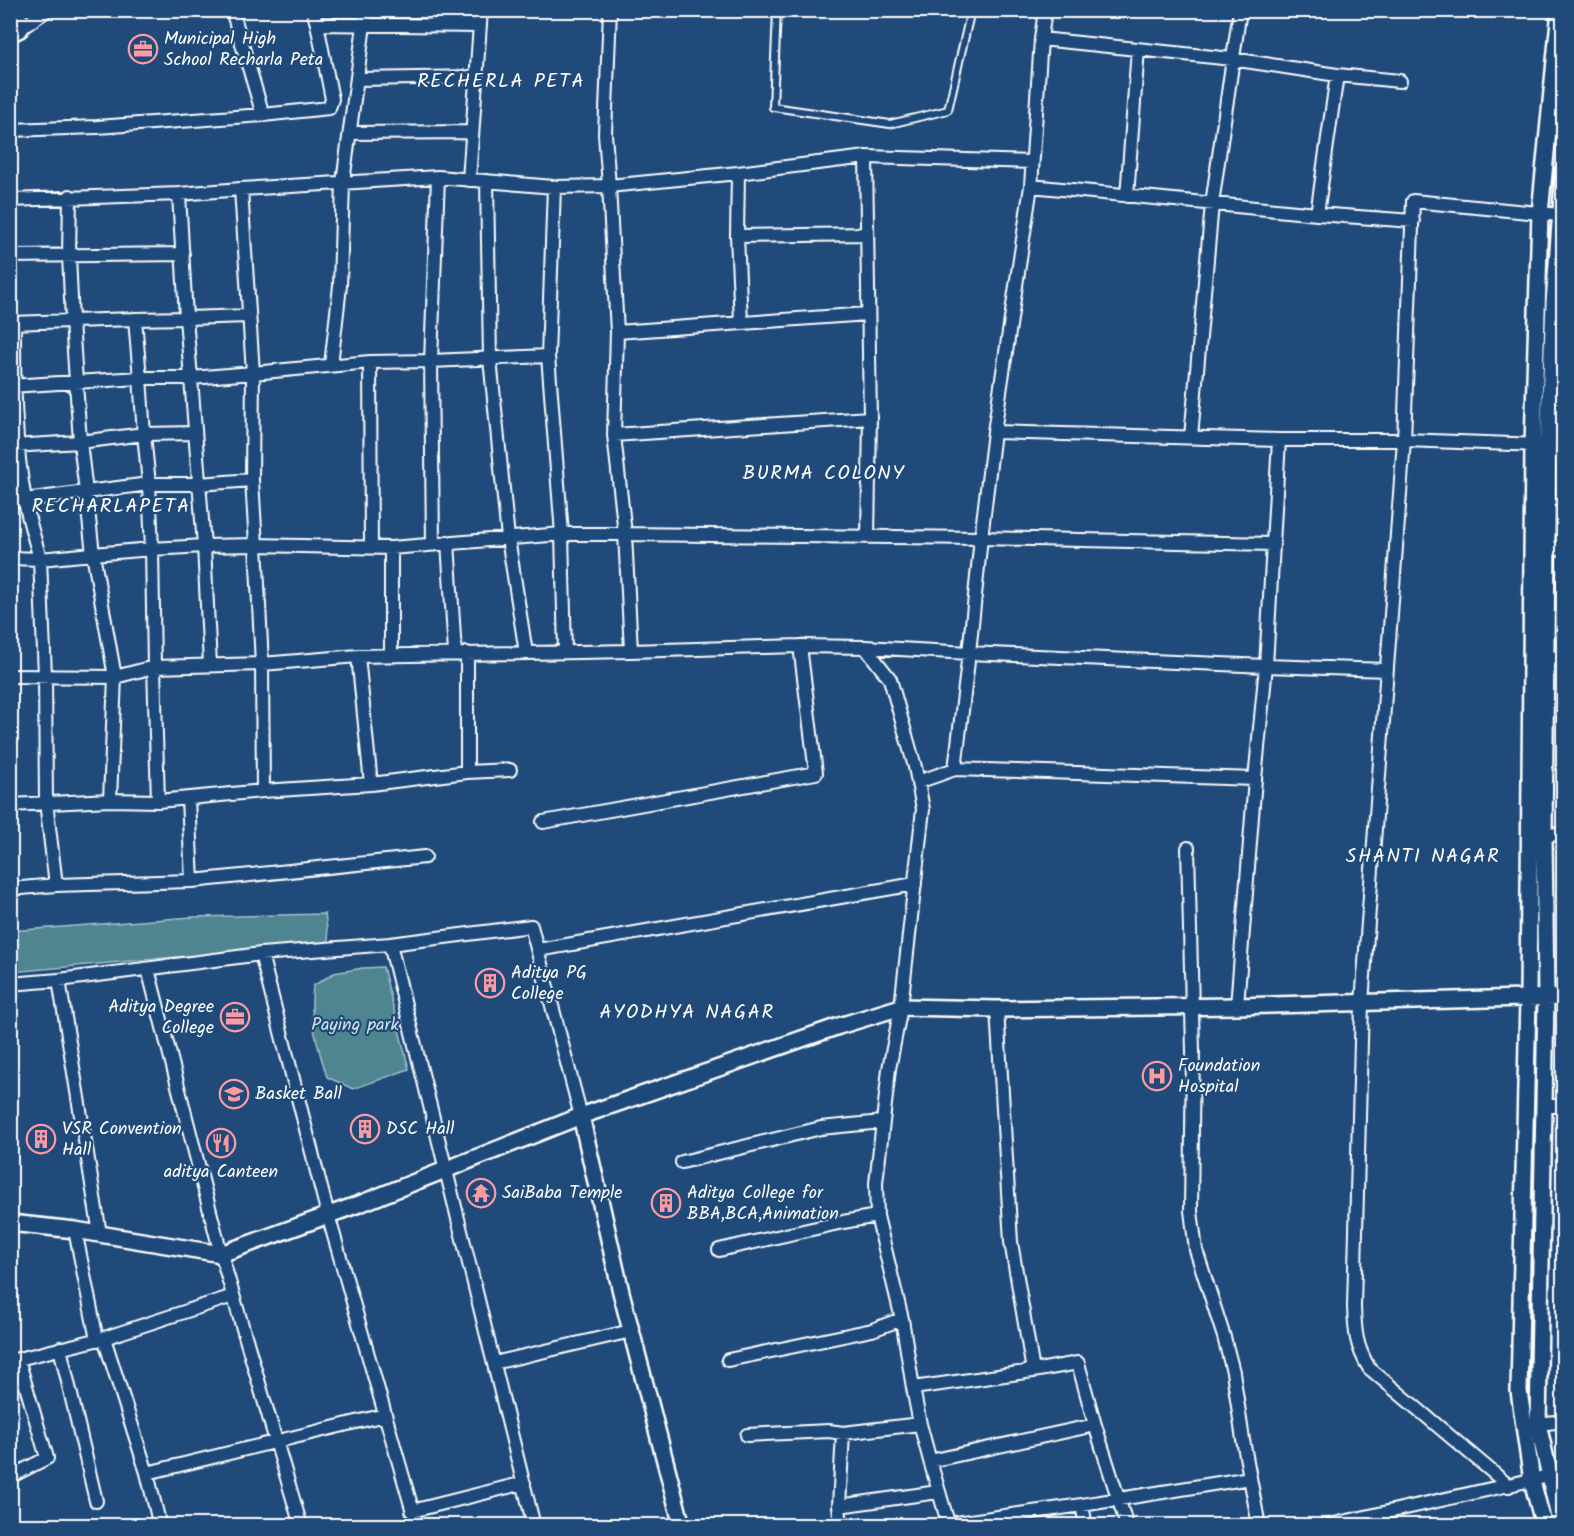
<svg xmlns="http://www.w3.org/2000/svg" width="1574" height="1536" font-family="Kalam,sans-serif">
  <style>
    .green { fill: #4f8491; stroke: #a7c2c8; stroke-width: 1.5 }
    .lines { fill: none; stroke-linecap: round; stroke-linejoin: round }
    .service-casing { stroke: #fff; stroke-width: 10 }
    .minor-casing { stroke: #fff; stroke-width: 16 }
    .tertiary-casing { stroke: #fff; stroke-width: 20 }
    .service { stroke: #1f4a7a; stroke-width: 6 }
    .minor { stroke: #1f4a7a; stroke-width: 12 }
    .tertiary { stroke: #1f4a7a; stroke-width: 15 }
    .labels { text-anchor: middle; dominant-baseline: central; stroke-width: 4.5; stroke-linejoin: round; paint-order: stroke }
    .poi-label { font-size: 18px; fill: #fff; stroke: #1f4a7a; text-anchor: start }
    .park-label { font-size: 18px; fill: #d3e0e4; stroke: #1f4a7a }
    .neighbourhood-label { font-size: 20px; letter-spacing: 1.5px; fill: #fff; stroke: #1f4a7a }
  </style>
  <rect width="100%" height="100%" fill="#1f4a7a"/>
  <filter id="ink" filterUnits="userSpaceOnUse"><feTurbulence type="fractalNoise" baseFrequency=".0167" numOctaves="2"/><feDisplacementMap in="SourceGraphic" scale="12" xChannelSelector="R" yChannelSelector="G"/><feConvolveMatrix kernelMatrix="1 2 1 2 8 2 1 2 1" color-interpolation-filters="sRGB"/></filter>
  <g filter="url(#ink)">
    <path class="green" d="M325,914L329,943L11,972V931L192,917Z
      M383,967L409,1069L353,1089L327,1077C317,1043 309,1023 313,986L334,973L363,968Z"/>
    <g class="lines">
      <g class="service-casing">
        <path id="service" d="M777,10L773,107L890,124L948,110L971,10"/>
      </g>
      <g class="minor-casing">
        <path id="minor" d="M232,10L263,115L329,108L332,99L317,24
          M313,10L317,24L480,26
          M1045,10L1041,39L1031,186L994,432L1279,440H1404L1413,201L1560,215
          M20,29L47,10
          M1041,39L1232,59L1337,75L1400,81
          M358,79L476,77
          M10,130L97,127L263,115
          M350,133L472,132
          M438,177L431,361L548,356L562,534L565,652
          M469,180L481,10
          M487,181L490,359L508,538L526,653
          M1031,186L1317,214L1413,221
          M241,189L179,194L186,318L249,316
          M1127,196L1138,49
          M10,200L179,194
          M1317,214L1337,75
          M737,236L738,173L866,157
          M10,256L183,254
          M135,319L72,321L80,442L144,434L149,484H199L252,480
          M741,322L737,236L867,234
          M10,323L72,321L69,255L70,196
          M14,323C14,381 14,442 25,500C28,520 35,539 40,559L93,554L115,677L110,800L158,801
          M617,332L609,186L738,173
          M548,356L554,187
          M370,362L371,547
          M331,365L340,286L343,182L366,10
          M10,386L140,378L135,319L186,318L191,378L253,373L252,480L256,545L204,546L191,378H140L144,434L195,433
          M994,432L981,538L1273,544L1279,440
          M614,435L870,418
          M1191,437L1212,204L1240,10
          M12,446L80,442L86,492L149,484L152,549L204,546L210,665
          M10,500H25L86,492L93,554L152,549L154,667L115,677L10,676
          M868,537L870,418L866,157L1032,162
          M448,542L455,653
          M433,544L431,361L370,362L253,373L241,189L438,177L554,187L609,186L605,134L610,10
          M391,548V655
          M1547,548L1564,549
          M10,558L40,559L45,675L46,802L56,885
          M865,647L800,646L631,651L625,534L981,538L969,653L1266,666L1273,544
          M631,651L358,656L262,664L256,545L391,548L562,534H625L614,435L617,332L868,314
          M467,653V772
          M358,656L371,784
          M1546,658L1564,657
          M262,664L263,791L158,801L154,667Z
          M918,782L955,769
          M263,791L371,784L467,772L510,770
          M10,805L110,800
          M543,822L816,773L800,646
          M1544,835L1564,834
          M1188,848L1193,1051L1191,1211L1196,1250L1224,1337L1233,1372L1243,1440L1259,1526
          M192,881L425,857
          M10,889L56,885L192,881L188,799
          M390,944L534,1526
          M538,950L915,884
          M261,954L328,1215L417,1526
          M148,969L221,1254L301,1526
          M59,980L100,1234
          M10,984L59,980L261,954L390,944L531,926L581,1116
          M1237,1006L1255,779
          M997,1009L1011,1242L1033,1371L913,1388L902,1319L877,1216L876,1183L889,1069L901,1007L923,809L915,767L890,679L865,647L969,653L955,769L1255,779L1266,666L1387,670
          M1544,1106H1564
          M682,1162L821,1128L882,1122
          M75,1230L97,1340
          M719,1250L843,1222L877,1216
          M104,1338L147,1473L385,1415
          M60,1348L96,1501
          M728,1360L872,1330L902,1319
          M10,1361L104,1338L233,1296
          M494,1363L631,1331
          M1033,1371L1078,1363L1095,1425
          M913,1388L920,1424L930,1461L1095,1425L1127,1526
          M1538,1424L1564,1421
          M843,1433L839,1506L938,1492
          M747,1435L829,1431L843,1433L920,1424
          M930,1461L949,1526
          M147,1473L160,1526
          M10,1477L47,1458L18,1359
          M1509,1486L1369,1368C1356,1346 1355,1333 1354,1307L1362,1003L1404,440L1541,445
          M1082,1505L1086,1526
          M839,1506L841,1526
          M412,1511L524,1483
          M949,1524L1082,1505L1250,1478
          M1325,1526L1549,1476"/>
      </g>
      <g class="tertiary-casing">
        <path id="tertiary" d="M10,34L20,29L18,10
          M581,1116L621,1292L682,1526
          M10,1223L75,1230L221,1254L362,1203L581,1116L839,1026L901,1007L997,1009L1237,1006L1564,997
          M1544,1526L1532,1481L1519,1391L1528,998L1533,445L1540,213L1560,10
          M1561,1526L1538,1424L1546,998L1544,835L1548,446L1554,303L1564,171"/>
      </g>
      <use href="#service" class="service"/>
      <use href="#minor" class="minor"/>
      <use href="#tertiary" class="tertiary"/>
    </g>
  </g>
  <defs>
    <g id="office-ring" transform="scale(1.5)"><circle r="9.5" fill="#1f4a7a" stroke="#ff9aa2" stroke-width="1.5"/><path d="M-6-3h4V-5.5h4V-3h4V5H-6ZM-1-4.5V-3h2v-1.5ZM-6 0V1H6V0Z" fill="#ff9aa2"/></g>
    <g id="building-ring" transform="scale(1.5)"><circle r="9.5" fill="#1f4a7a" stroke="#ff9aa2" stroke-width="1.5"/><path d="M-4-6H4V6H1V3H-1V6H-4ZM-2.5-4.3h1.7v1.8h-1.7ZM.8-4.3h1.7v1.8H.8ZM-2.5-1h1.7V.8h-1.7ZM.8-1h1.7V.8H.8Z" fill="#ff9aa2"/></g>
    <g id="hospital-ring" transform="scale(1.5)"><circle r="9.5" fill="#1f4a7a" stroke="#ff9aa2" stroke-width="1.5"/><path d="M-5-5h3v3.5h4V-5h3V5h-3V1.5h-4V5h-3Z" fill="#ff9aa2"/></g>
    <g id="university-ring" transform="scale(1.5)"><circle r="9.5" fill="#1f4a7a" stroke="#ff9aa2" stroke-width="1.5"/><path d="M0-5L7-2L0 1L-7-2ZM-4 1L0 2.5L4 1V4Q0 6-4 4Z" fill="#ff9aa2"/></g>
    <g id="restaurant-ring" transform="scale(1.5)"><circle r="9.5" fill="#1f4a7a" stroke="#ff9aa2" stroke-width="1.5"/><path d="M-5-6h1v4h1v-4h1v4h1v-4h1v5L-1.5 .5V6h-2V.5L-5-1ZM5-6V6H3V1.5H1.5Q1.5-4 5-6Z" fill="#ff9aa2"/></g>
    <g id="temple-ring" transform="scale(1.5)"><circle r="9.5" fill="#1f4a7a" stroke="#ff9aa2" stroke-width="1.5"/><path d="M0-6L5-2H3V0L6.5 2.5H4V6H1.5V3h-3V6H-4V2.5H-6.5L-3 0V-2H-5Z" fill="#ff9aa2"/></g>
  </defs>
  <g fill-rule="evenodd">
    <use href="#office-ring" x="143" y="49"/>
    <use href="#building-ring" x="490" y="983"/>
    <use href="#office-ring" x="235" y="1017"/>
    <use href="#hospital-ring" x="1157" y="1076"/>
    <use href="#university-ring" x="234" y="1094"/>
    <use href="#building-ring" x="365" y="1129"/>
    <use href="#building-ring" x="41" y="1139"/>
    <use href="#restaurant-ring" x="221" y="1143"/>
    <use href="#temple-ring" x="481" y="1193"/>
    <use href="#building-ring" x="666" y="1203"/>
  </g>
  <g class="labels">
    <g class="poi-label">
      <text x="164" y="39">Municipal High<tspan x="164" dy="21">School Recharla Peta</tspan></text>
      <text x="511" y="973">Aditya PG<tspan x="511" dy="21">College</tspan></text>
      <text x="214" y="1007" text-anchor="end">Aditya Degree<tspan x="214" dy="21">College</tspan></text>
      <text x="1178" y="1066">Foundation<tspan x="1178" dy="21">Hospital</tspan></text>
      <text x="255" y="1094">Basket Ball</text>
      <text x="62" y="1129">VSR Convention<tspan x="62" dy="21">Hall</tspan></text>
      <text x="386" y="1129">DSC Hall</text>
      <text x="221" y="1172" text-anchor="middle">aditya Canteen</text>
      <text x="502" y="1193">SaiBaba Temple</text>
      <text x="687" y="1193">Aditya College for<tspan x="687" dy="21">BBA,BCA,Animation</tspan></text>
    </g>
    <g class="park-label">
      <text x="355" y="1025">Paying park</text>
    </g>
    <g class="neighbourhood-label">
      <text x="501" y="82">RECHERLA PETA</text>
      <text x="824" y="474">BURMA COLONY</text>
      <text x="111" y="507">RECHARLAPETA</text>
      <text x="1423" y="857">SHANTI NAGAR</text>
      <text x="687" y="1013">AYODHYA NAGAR</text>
    </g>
  </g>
  <rect width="1574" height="1536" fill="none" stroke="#1f4a7a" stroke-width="36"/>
  <rect x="18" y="18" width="1538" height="1500" fill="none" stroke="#fff" stroke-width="2" filter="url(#ink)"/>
</svg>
